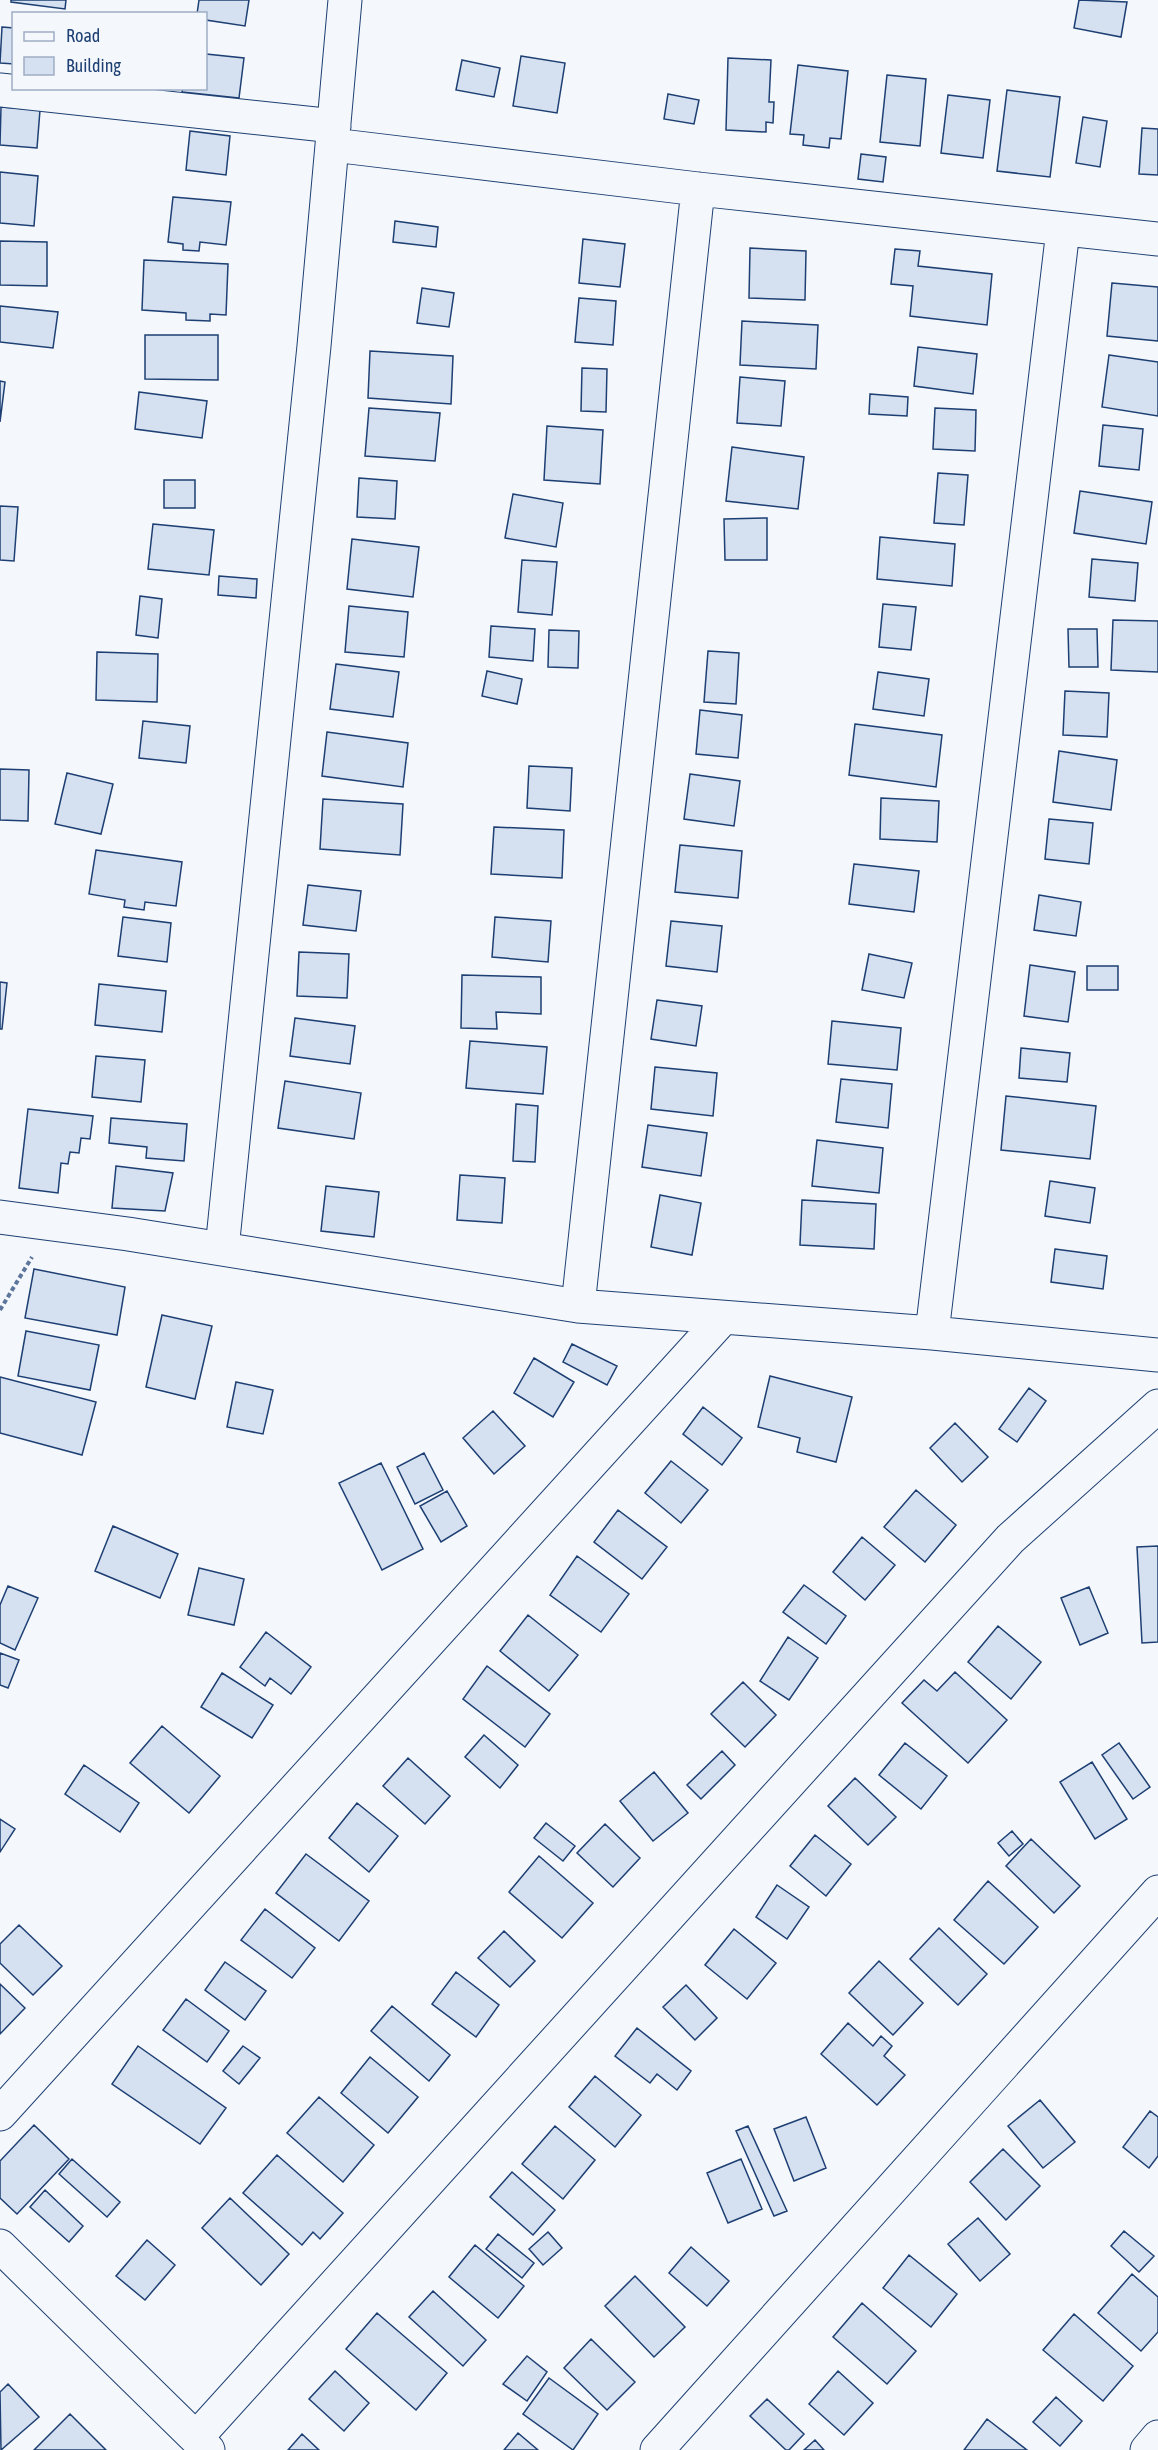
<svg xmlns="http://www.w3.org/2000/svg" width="1158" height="2450" font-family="'Asap Condensed',sans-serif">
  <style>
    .building { fill: #d5e0f0; stroke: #1d3f73; stroke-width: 1.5 }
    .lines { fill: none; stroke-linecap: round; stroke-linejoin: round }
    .street-casing { stroke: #1d3f73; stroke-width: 35 }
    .path { stroke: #5e769c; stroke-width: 4; stroke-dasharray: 4.5 3; stroke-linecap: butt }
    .street { stroke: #f4f7fb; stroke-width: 33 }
  </style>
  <rect width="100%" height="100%" fill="#f4f7fb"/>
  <path class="building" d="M11,0H66L65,9L11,2Z
    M199,0H249L245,26L206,20V14H197Z
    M1079,0L1127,2L1121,37L1074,28Z
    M2,27L14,28V64L0,63Z
    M206,54L244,58L239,98L182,92L183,88H206Z
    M521,56L565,63L557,113L513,106Z
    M728,58L771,60L769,102H774L773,123L766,122V132L726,130Z
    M462,60L500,68L494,97L456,90Z
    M798,65L848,71L841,139L830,138L829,148L803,145L804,135L790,134Z
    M887,75L926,79L920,146L880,142Z
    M1007,90L1060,97L1050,177L997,171Z
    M668,94L699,100L694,124L664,119Z
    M948,95L990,100L983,158L941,153Z
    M1,107L40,110L37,148L0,145Z
    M1083,117L1107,121L1100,167L1076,163Z
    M1142,128L1158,129V175L1139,174Z
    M190,131L230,136L226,175L186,170Z
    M861,154L886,157L883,182L858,179Z
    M0,172L38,176L34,226L0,223Z
    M173,197L231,202L226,245L200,242L199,251L183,250V244L168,242Z
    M395,221L438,227L436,247L393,242Z
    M583,239L625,244L620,287L579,283Z
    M0,241L47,242V286L0,285Z
    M750,248L806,251L805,300L749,298Z
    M895,249L920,251L918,266L992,274L987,325L910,316L913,286L891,284Z
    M144,260L228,264L226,315L210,314V321L186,320V313L142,310Z
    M1112,283L1158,287V341L1107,336Z
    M422,288L454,293L449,327L417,323Z
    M579,298L616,301L613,345L575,342Z
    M0,306L58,312L53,348L0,342Z
    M742,321L818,325L816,369L740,365Z
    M145,335H218V380L145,379Z
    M918,347L977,354L973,394L914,386Z
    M370,351L453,356L451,404L368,398Z
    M1109,355L1158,362V416L1102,407Z
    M582,368L607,369L606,412L581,411Z
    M740,377L785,381L781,426L737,423Z
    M0,381L5,382L0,422Z
    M139,392L207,401L202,438L135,429Z
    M870,394L908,397L907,416L869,414Z
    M369,408L440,413L435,461L365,456Z
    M935,408L976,410L975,451L933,449Z
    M1103,425L1143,429L1139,470L1099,466Z
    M547,426L603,430L600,484L544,480Z
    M732,447L804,457L798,509L726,501Z
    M938,473L968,475L964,525L934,523Z
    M359,478L397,481L395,519L357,517Z
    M164,480H195V508H164Z
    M1080,491L1152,502L1146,544L1074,533Z
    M513,494L563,503L556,547L505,538Z
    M0,506L18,507L14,561L0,560Z
    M767,518V560H725L724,519Z
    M153,524L214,530L209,575L148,569Z
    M880,537L955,544L952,586L877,579Z
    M352,539L419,547L413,597L347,589Z
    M1092,559L1138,563L1135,601L1089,597Z
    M522,560L557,562L552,615L518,612Z
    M219,576L257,579L256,598L218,595Z
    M140,596L162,599L158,638L136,635Z
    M883,604L916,607L911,650L879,647Z
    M349,606L408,612L404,657L345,652Z
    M1113,620L1158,621V672L1111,670Z
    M491,626L535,629L533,661L489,657Z
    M1068,629H1097L1098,667H1069Z
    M549,630L579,631L578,668L548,667Z
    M708,651L739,653L736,704L704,702Z
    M97,652L158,654L157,702L96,700Z
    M336,664L399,672L393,717L330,709Z
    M487,671L522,679L517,704L482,696Z
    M878,672L929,679L924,716L873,709Z
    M1065,691L1109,693L1107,737L1063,735Z
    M700,710L742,715L738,758L696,754Z
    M143,721L190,726L186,763L139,758Z
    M855,724L942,735L936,787L849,775Z
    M327,732L408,743L403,787L322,776Z
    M1059,751L1117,760L1111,810L1053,802Z
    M529,766L572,768L570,811L527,808Z
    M0,769L29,770L28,821L0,820Z
    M67,773L113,784L101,834L55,824Z
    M690,774L740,781L734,826L684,819Z
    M881,798L939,801L937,842L880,839Z
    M323,799L403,804L400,855L320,849Z
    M1049,819L1093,823L1089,864L1045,859Z
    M494,827L564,830L562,878L491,874Z
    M680,845L742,851L738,898L675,892Z
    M96,850L182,862L176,906L145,902L144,910L124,907L125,900L89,894Z
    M854,864L919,871L914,912L849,904Z
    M308,885L361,891L356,931L303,925Z
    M1039,895L1081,902L1076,936L1034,930Z
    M123,917L171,923L167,962L118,956Z
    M495,917L551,921L548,962L492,957Z
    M671,921L722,926L717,972L666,966Z
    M299,952L349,954L347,998L297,996Z
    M869,954L912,963L904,998L862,990Z
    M1030,965L1075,972L1068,1022L1024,1016Z
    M1087,966H1118V990H1087Z
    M462,975L541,977V1014L496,1012L497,1029L461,1028Z
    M0,982L7,983L2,1029H0Z
    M99,984L166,991L162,1032L95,1025Z
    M657,1000L702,1006L696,1046L651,1039Z
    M295,1018L355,1026L350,1064L290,1056Z
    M832,1021L901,1028L897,1070L828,1064Z
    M470,1041L547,1047L543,1094L466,1088Z
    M1021,1048L1070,1053L1067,1082L1019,1078Z
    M96,1056L145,1060L141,1102L92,1097Z
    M655,1067L717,1073L713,1116L651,1109Z
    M841,1079L892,1084L888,1128L836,1122Z
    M285,1081L361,1093L354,1139L278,1128Z
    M1006,1096L1096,1106L1090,1159L1001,1150Z
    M516,1104L538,1106L535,1162L513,1161Z
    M28,1109L93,1116L90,1139L81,1138L79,1153L70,1152L68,1164L61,1163L58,1193L19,1188Z
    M111,1118L187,1124L184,1161L146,1158L147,1147L109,1143Z
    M648,1125L707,1133L701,1176L642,1167Z
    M817,1140L883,1148L879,1193L812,1186Z
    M116,1166L173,1173L165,1211L112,1208Z
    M460,1175L505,1178L502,1223L457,1220Z
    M1050,1181L1095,1188L1090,1223L1045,1216Z
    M326,1186L379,1192L374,1237L321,1231Z
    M660,1195L701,1203L692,1255L651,1247Z
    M802,1200L876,1204L874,1249L800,1245Z
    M1055,1249L1107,1256L1103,1289L1051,1282Z
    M34,1269L125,1287L117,1335L25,1318Z
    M162,1315L212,1326L195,1399L146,1387Z
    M26,1331L99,1345L90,1390L18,1376Z
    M572,1344L617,1366L607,1385L563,1362Z
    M534,1358L574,1382L553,1417L514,1393Z
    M770,1376L852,1397L836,1462L797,1452L800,1438L758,1427Z
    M0,1377L96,1402L82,1455L0,1433Z
    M236,1382L273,1390L263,1434L227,1427Z
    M1029,1388L1046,1401L1017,1442L999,1429Z
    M703,1407L742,1438L722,1465L683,1434Z
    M493,1411L525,1446L494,1474L463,1438Z
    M955,1423L988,1457L962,1482L930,1448Z
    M424,1453L443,1490L415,1504L397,1467Z
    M671,1461L708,1490L681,1523L645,1493Z
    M381,1463L423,1549L382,1570L339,1483Z
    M916,1490L956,1525L925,1562L884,1527Z
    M447,1491L467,1526L441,1542L420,1506Z
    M618,1510L667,1547L642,1579L594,1542Z
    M113,1526L178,1554L160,1598L95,1571Z
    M862,1537L895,1565L865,1600L833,1572Z
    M1158,1546V1642L1142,1643L1137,1547Z
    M577,1556L629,1594L601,1632L550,1595Z
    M199,1568L244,1579L234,1625L188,1615Z
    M804,1585L846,1616L826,1644L783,1612Z
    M8,1586L38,1598L15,1650L0,1643V1605Z
    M1089,1587L1108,1633L1080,1645L1061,1598Z
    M528,1615L578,1655L549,1691L500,1651Z
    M998,1626L1041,1662L1011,1699L968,1662Z
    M266,1632L311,1667L291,1694L270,1678L265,1686L240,1667Z
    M788,1637L818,1658L789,1700L760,1681Z
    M0,1653L19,1660L8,1688L0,1685Z
    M487,1666L550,1714L525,1747L463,1699Z
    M955,1672L1007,1720L968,1763L902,1703L924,1680L937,1691Z
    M222,1673L273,1705L252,1738L201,1707Z
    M743,1682L776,1715L745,1747L711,1714Z
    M162,1726L220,1776L189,1813L130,1763Z
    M484,1735L518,1765L500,1788L465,1757Z
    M905,1743L947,1776L921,1809L879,1775Z
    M1119,1743L1150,1787L1133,1799L1102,1755Z
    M722,1751L735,1765L701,1799L687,1785Z
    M408,1758L450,1796L425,1824L383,1786Z
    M1092,1762L1127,1819L1095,1839L1060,1782Z
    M84,1765L139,1803L120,1832L65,1794Z
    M654,1772L688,1813L653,1841L620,1801Z
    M855,1778L896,1817L868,1845L828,1806Z
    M357,1803L398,1836L369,1872L329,1838Z
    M0,1819L15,1829L0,1852Z
    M546,1823L575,1846L563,1861L534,1838Z
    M605,1824L640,1858L613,1887L577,1853Z
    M1012,1831L1023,1844L1009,1856L998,1843Z
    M815,1835L851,1864L826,1896L790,1866Z
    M1031,1839L1080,1886L1054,1913L1006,1866Z
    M306,1854L369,1901L339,1941L276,1893Z
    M539,1856L593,1903L562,1938L509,1892Z
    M988,1881L1038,1927L1004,1964L954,1920Z
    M777,1885L809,1907L787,1939L756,1917Z
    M265,1909L315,1948L292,1978L241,1940Z
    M19,1925L62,1966L33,1995L0,1963V1944Z
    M939,1928L987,1974L958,2005L910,1959Z
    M734,1929L776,1963L747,1999L705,1965Z
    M504,1931L535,1961L510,1987L478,1958Z
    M879,1961L923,2003L893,2035L849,1993Z
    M225,1962L266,1991L245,2020L205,1990Z
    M456,1972L499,2005L476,2037L432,2004Z
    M0,1984L25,2008L0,2034Z
    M686,1985L717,2018L695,2040L663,2007Z
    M186,1999L229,2031L207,2062L163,2030Z
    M392,2006L450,2055L429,2081L371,2031Z
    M848,2023L873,2046L881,2036L892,2046L884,2056L905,2075L877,2105L821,2054Z
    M637,2028L691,2071L677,2090L657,2074L650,2083L615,2056Z
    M138,2046L226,2108L200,2144L112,2084Z
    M243,2046L260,2058L239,2084L223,2071Z
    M370,2057L418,2097L388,2133L341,2093Z
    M595,2076L641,2115L615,2147L569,2107Z
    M319,2097L374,2145L343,2182L287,2133Z
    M1040,2100L1075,2142L1043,2168L1008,2126Z
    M1150,2111L1158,2117V2156L1149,2168L1123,2147Z
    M806,2117L826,2168L794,2181L774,2129Z
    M34,2125L69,2159L17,2214L0,2198V2161Z
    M555,2126L595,2160L563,2199L522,2164Z
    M748,2126L787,2211L774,2216L736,2131Z
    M1003,2149L1040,2186L1006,2220L970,2182Z
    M277,2155L343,2213L320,2239L313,2232L302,2245L243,2193Z
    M72,2159L120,2202L107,2217L59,2174Z
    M741,2159L762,2209L728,2223L707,2173Z
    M512,2172L555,2210L533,2235L490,2197Z
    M45,2190L83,2226L69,2242L30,2207Z
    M230,2198L289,2254L261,2285L202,2228Z
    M978,2218L1010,2254L980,2281L948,2244Z
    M1124,2231L1154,2256L1139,2272L1111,2246Z
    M548,2232L562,2248L543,2265L529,2249Z
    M498,2234L534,2263L522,2278L486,2249Z
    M147,2240L175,2265L145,2300L116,2276Z
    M475,2245L524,2286L498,2318L449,2277Z
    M691,2247L729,2281L707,2306L669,2273Z
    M909,2255L957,2294L931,2327L883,2288Z
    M1132,2274L1158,2297V2332L1141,2351L1098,2313Z
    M635,2276L685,2327L654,2357L605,2306Z
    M433,2291L486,2340L463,2366L409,2317Z
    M862,2303L916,2351L887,2384L833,2337Z
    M377,2313L447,2373L416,2410L346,2349Z
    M1074,2314L1133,2366L1103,2401L1043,2350Z
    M591,2339L635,2382L607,2410L564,2368Z
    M527,2356L547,2372L527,2401L503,2384Z
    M335,2371L369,2403L344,2431L309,2399Z
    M838,2371L873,2403L844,2435L809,2404Z
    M549,2378L598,2414L573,2450L523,2414Z
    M8,2384L39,2417L1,2450L0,2392Z
    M1056,2397L1082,2421L1060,2446L1033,2422Z
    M767,2399L804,2434L789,2450H786L750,2416Z
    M70,2414L106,2450H34Z
    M987,2419L1027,2450H964Z
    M518,2433L538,2450H504Z
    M302,2434L319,2450H288Z
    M815,2440L824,2450H804Z"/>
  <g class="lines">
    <g class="street-casing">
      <path id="street" d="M0,90L334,126
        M333,145L698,189L1158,239
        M0,1217L128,1234L578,1306L932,1333L1158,1355
        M222,1249L314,346L345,0
        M578,1306L698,189
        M932,1333L1063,230
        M0,2114L722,1319
        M0,2246L208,2450
        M196,2438L1010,1539L1158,1406
        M657,2450L1158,1892
        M1147,2450L1158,2437"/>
    </g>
    <path class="path" d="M0,1310L32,1257"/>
    <use href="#street" class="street"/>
  </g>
  <rect x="12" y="12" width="195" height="78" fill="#f4f7fb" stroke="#9eadc5" stroke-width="1.5"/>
  <rect x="24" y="32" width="30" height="9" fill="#f4f7fb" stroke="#9eadc5" stroke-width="1.5"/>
  <text x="66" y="42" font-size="18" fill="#1d3f73">Road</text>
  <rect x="24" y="57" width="30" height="18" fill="#d5e0f0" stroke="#9eadc5" stroke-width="1.5"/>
  <text x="66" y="72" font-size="18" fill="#1d3f73">Building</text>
</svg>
